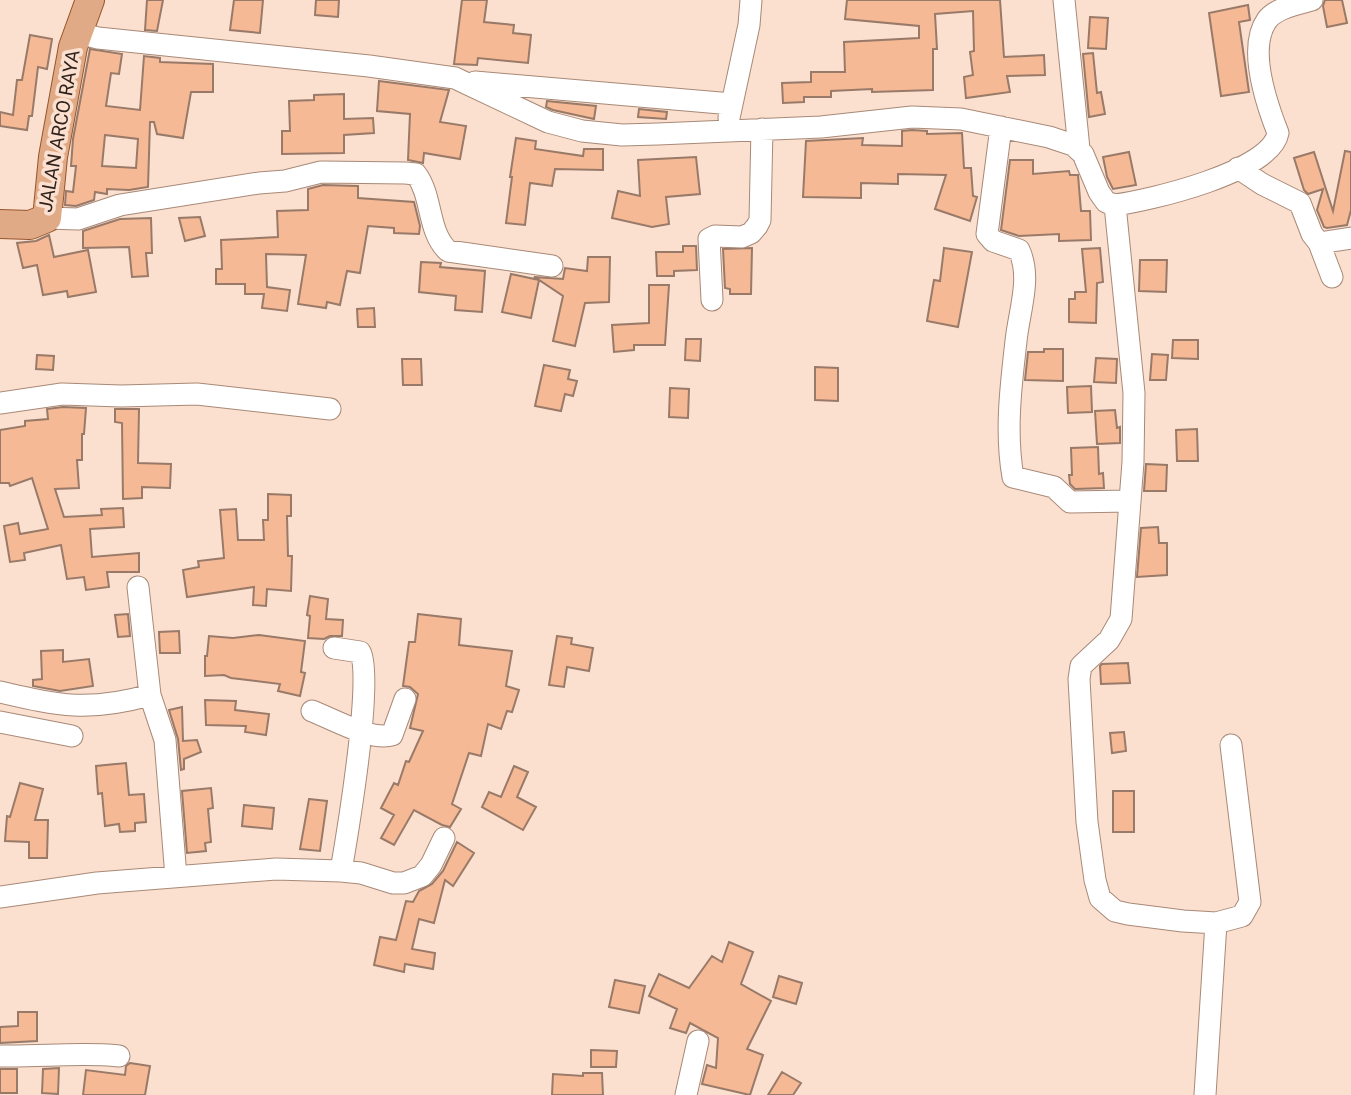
<svg xmlns="http://www.w3.org/2000/svg" width="1351" height="1095" font-family="Roboto,sans-serif">
  <style>
    .building { fill: #f6b996; stroke: #997a68; stroke-width: 2; fill-rule: evenodd }
    .lines { fill: none; stroke-linecap: round; stroke-linejoin: round }
    .minor-casing { stroke: #a88977; stroke-width: 23 }
    .major-casing { stroke: #96562c; stroke-width: 30 }
    .minor { stroke: #fff; stroke-width: 21 }
    .major { stroke: #e1aa86; stroke-width: 28 }
    .labels { text-anchor: middle; dominant-baseline: central; stroke-width: 7; stroke-linejoin: round; paint-order: stroke }
    .street-label { font-size: 19px; fill: #2f221b; stroke: #fbdfcf }
  </style>
  <rect width="100%" height="100%" fill="#fbdfcf"/>
  <path class="building" d="M147,0H163L157,31L145,30Z
    M234,0H263L260,33L230,30Z
    M316,0H339L338,17L315,15Z
    M462,0H487L484,22L514,25L513,33L531,35L528,63L478,58L477,65L454,64Z
    M847,0H1000L1004,57L1044,55L1045,75L1007,76L1010,92L966,98L964,77L973,75L970,52L974,51L973,11L935,14L937,49H933V90L872,92V89L831,91V97H804V102L783,103L782,83L811,82V72H845L844,42L919,38V26L845,19Z
    M1325,0H1342L1347,23L1327,27L1323,6Z
    M1248,5L1250,20L1239,22L1249,92L1221,96L1209,13Z
    M1090,17L1108,18L1106,49L1088,48Z
    M30,35L52,39L47,69L38,67L32,116H29L27,130L0,126V112L13,115L17,80H22Z
    M90,49L122,54L119,74L111,73L106,106L140,110L144,56L160,58V62L213,64V92H191L183,138L157,134L154,122H150L148,187L129,190L107,189V194L95,192L94,200L76,206L65,205L66,191L73,192L76,166H71L73,139ZM105,135L138,139L136,168L102,166Z
    M1093,53L1097,93L1101,92L1105,114L1089,117L1083,54Z
    M379,81L449,90L440,122L466,126L460,159L424,153L423,163L408,160L410,114L377,111Z
    M344,94V119L373,118L374,133L344,135V153L282,154V131H290L289,101L314,100V95Z
    M547,101L596,106L594,119L553,110L546,107Z
    M639,109L667,112L666,119L638,117Z
    M912,130L927,131V134L962,133L964,168H971L973,196L977,197L970,221L935,209L946,175L898,174V184L861,183V198L803,197L806,141L863,138L862,145L902,146V131Z
    M516,138L536,141L535,149L583,156L584,149H603V170L555,169L552,186L530,183L525,225L506,223L512,177H510Z
    M1345,151L1351,152V210L1347,225L1327,228L1324,227L1317,210L1323,189L1308,194L1304,190L1294,158L1314,152L1333,211Z
    M1129,152L1136,185L1113,189L1107,177L1103,157Z
    M696,157L700,194L666,197L669,224L652,227L612,218L618,191L640,196L638,160Z
    M1010,160H1033V174L1069,171L1070,175H1078L1081,211H1090L1091,240L1059,241V234L1019,236L1001,230Z
    M323,185L358,186V198L414,202L420,226L419,234L394,233V228L368,226L360,273L347,271L340,305L327,302L326,308L298,304L306,255L266,254L267,287L290,290L287,311L262,308L264,294H245V284H216V269H222L221,240L278,237L277,211L308,210V189Z
    M200,217L205,236L185,241L179,218Z
    M151,218L152,253H146L148,276L132,277L129,247L83,248V231L120,219Z
    M49,235L54,257L88,250L96,292L68,297L67,291L43,295L37,265L23,268L17,243L36,241Z
    M683,246H696L697,270L674,271V276H657L656,252H683Z
    M752,248L751,294H730V289L725,288L723,249Z
    M944,248L972,252L958,327L927,321L934,280L940,281Z
    M1100,248L1103,282L1097,283L1096,323L1069,322V299H1075V292H1086L1082,249Z
    M588,257H610L609,302L585,303L575,346L553,341L563,296L539,280L531,318L502,312L511,274L539,280L534,277L563,279L565,268L587,271Z
    M1140,260H1167L1166,292L1139,291Z
    M421,262L441,263L440,267L485,271L482,312L455,310L456,296L419,292Z
    M649,285H669L665,345H634V350L614,352L612,325L649,323Z
    M374,308L375,327H358L357,309Z
    M686,339H701L700,361L685,360Z
    M1173,340H1198V359L1172,358Z
    M1044,349H1063V381L1025,380L1028,352H1044Z
    M1152,354L1168,355L1166,380H1150Z
    M37,355L54,356L53,370L36,369Z
    M1096,358L1117,359L1116,383L1094,382Z
    M402,359H421L422,385H403Z
    M544,365L570,370L568,379L577,381L573,396L565,394L561,411L535,406Z
    M815,367L838,368V401L815,400Z
    M1091,386L1092,412L1068,413L1067,387Z
    M670,388L689,389L688,418L669,417Z
    M63,407L86,408L84,434H82V460H77L79,488L55,489L64,517L102,515L101,509L123,508L124,527L90,529L92,557L139,553V572H107L109,587L86,590L84,577L67,579L61,545L24,553L25,560L10,562L4,526L18,523L20,534L48,529L32,478L10,486L9,483H0V430L25,426V421L48,419L47,409Z
    M115,409H139L138,463L171,464L170,488L142,487V498L123,499L122,423L115,422Z
    M1115,410L1117,428L1120,427V443L1097,444L1095,411Z
    M1197,429L1198,461H1177L1176,430Z
    M1098,447L1099,474L1103,473L1104,488L1075,489L1070,484L1069,475H1072L1071,448Z
    M1146,464L1167,465L1166,491H1144Z
    M268,494L291,495V516H287L288,556H292L291,591L267,589L266,606L253,605L254,587L187,597L183,570L199,567L198,561L224,558L220,510L236,509L238,540H264L263,520H268Z
    M1158,527L1159,543H1167V575L1137,577L1141,528Z
    M310,596L328,599L326,619L343,620L342,636H330L324,639L308,638L310,616L307,615Z
    M128,614L130,636L118,637L115,615Z
    M418,614L461,619L459,645L512,651L506,686L519,690L512,712L507,711L501,729L488,724L481,756L469,753L452,804L461,809L450,827L442,825L414,810L394,845L381,838L394,815L381,808L394,783L398,785L406,761L409,762L423,731L410,728L418,694L410,687L403,686L409,642H415Z
    M179,631L180,653H160L159,632Z
    M259,635L305,641L301,672L305,673L300,696L278,691L280,684L231,678L224,675L205,676V656H207L209,636L233,638Z
    M557,636L572,638L571,644L593,648L589,671L567,667L564,687L549,685Z
    M63,650V662L89,659L93,686L60,691L33,686V680L42,679L41,651Z
    M1128,663L1130,683L1101,684L1100,666L1102,664Z
    M205,700L236,701L235,710L269,714L266,735L245,732L246,726L206,725Z
    M182,707L183,741L197,740L201,752L184,759V769L181,770L178,739L169,710Z
    M1124,732L1126,751L1112,753L1110,733Z
    M126,763L129,795L144,794L146,822L135,823V831L120,832L119,824L105,826L102,793L98,794L96,766Z
    M514,766L528,772L517,797L536,807L523,830L482,807L489,792L501,797Z
    M20,783L43,789L35,820H48L47,858H29V842L5,841L7,816L10,817Z
    M211,788L213,808L208,809L211,842L205,843L206,851L187,853L182,791Z
    M1113,791H1134V832H1113Z
    M309,799L327,801L320,851L300,849Z
    M244,805L274,808L272,829L242,826Z
    M457,842L474,853L453,886L445,880L434,923L419,919L412,949L435,953L433,969L405,964L404,972L374,965L380,937L396,940L406,901L413,902L419,891L432,884L443,871Z
    M729,942L753,952L741,984L771,1001L747,1049L763,1055L750,1095L702,1084L707,1065L716,1068L718,1038L690,1023L686,1033L670,1028L677,1009L649,996L659,974L689,988L712,956L722,962Z
    M779,976L802,983L796,1004L773,997Z
    M615,980L645,986L639,1013L609,1007Z
    M18,1012H37V1041L0,1043V1027L18,1026Z
    M591,1050L617,1051L616,1067H591Z
    M130,1063L150,1066L145,1095H83L86,1070L125,1075L126,1066Z
    M59,1068L58,1094L42,1093L43,1069Z
    M0,1069H17V1093H0Z
    M782,1072L801,1083L793,1095H768Z
    M583,1073H602L603,1095H552L553,1074L583,1076Z"/>
  <g class="lines">
    <g class="minor-casing">
      <path id="minor" d="M1064,0L1079,149
        M78,33L98,38L369,66L455,78L548,122L582,131L622,135L658,134L821,127L912,117L961,119L1049,137L1073,145L1083,154L1099,192L1106,202L1115,205
        M475,82L732,104
        M729,118L749,25L751,0
        M1001,127L987,234L993,241L1019,250C1032,278 1019,311 1016,341C1011,385 1005,432 1013,477L1054,487L1070,502L1130,501
        M1238,168L1262,184L1300,203L1312,234L1319,243L1351,238
        M1115,205L1134,393L1133,462L1121,619L1109,640L1081,666L1079,679L1087,822L1095,880L1100,898L1115,911L1128,914L1183,921L1216,923L1205,1095
        M1115,205C1151,200 1271,172 1278,133C1267,105 1247,48 1267,20C1276,8 1298,4 1312,0
        M47,218L78,219L120,205L259,183L285,181L321,172L405,173L416,174C433,197 427,231 448,251L552,266
        M1319,243L1332,277
        M712,300L709,239L715,236L742,237L751,233L757,226L760,220L762,129
        M0,403L62,394L121,396L197,394L330,409
        M138,587L150,695L165,740L176,877
        M334,648L360,652C374,675 347,836 341,871
        M0,692C60,706 89,712 150,695
        M312,711C333,719 371,741 392,735L405,699
        M0,722L72,736
        M0,897L97,883L276,869L341,871L361,873L393,883H404L422,876L431,865L444,838
        M1216,923L1242,916L1250,902L1231,745
        M0,1056C40,1057 79,1052 119,1056
        M686,1095L698,1041"/>
    </g>
    <g class="major-casing">
      <path id="major" d="M0,224L30,225L47,218L53,157L73,47L90,0"/>
    </g>
    <use href="#minor" class="minor"/>
    <use href="#major" class="major"/>
  </g>
  <g class="labels">
    <g class="street-label">
      <text transform="translate(59 131) rotate(-80)">JALAN ARCO RAYA</text>
    </g>
  </g>
</svg>
